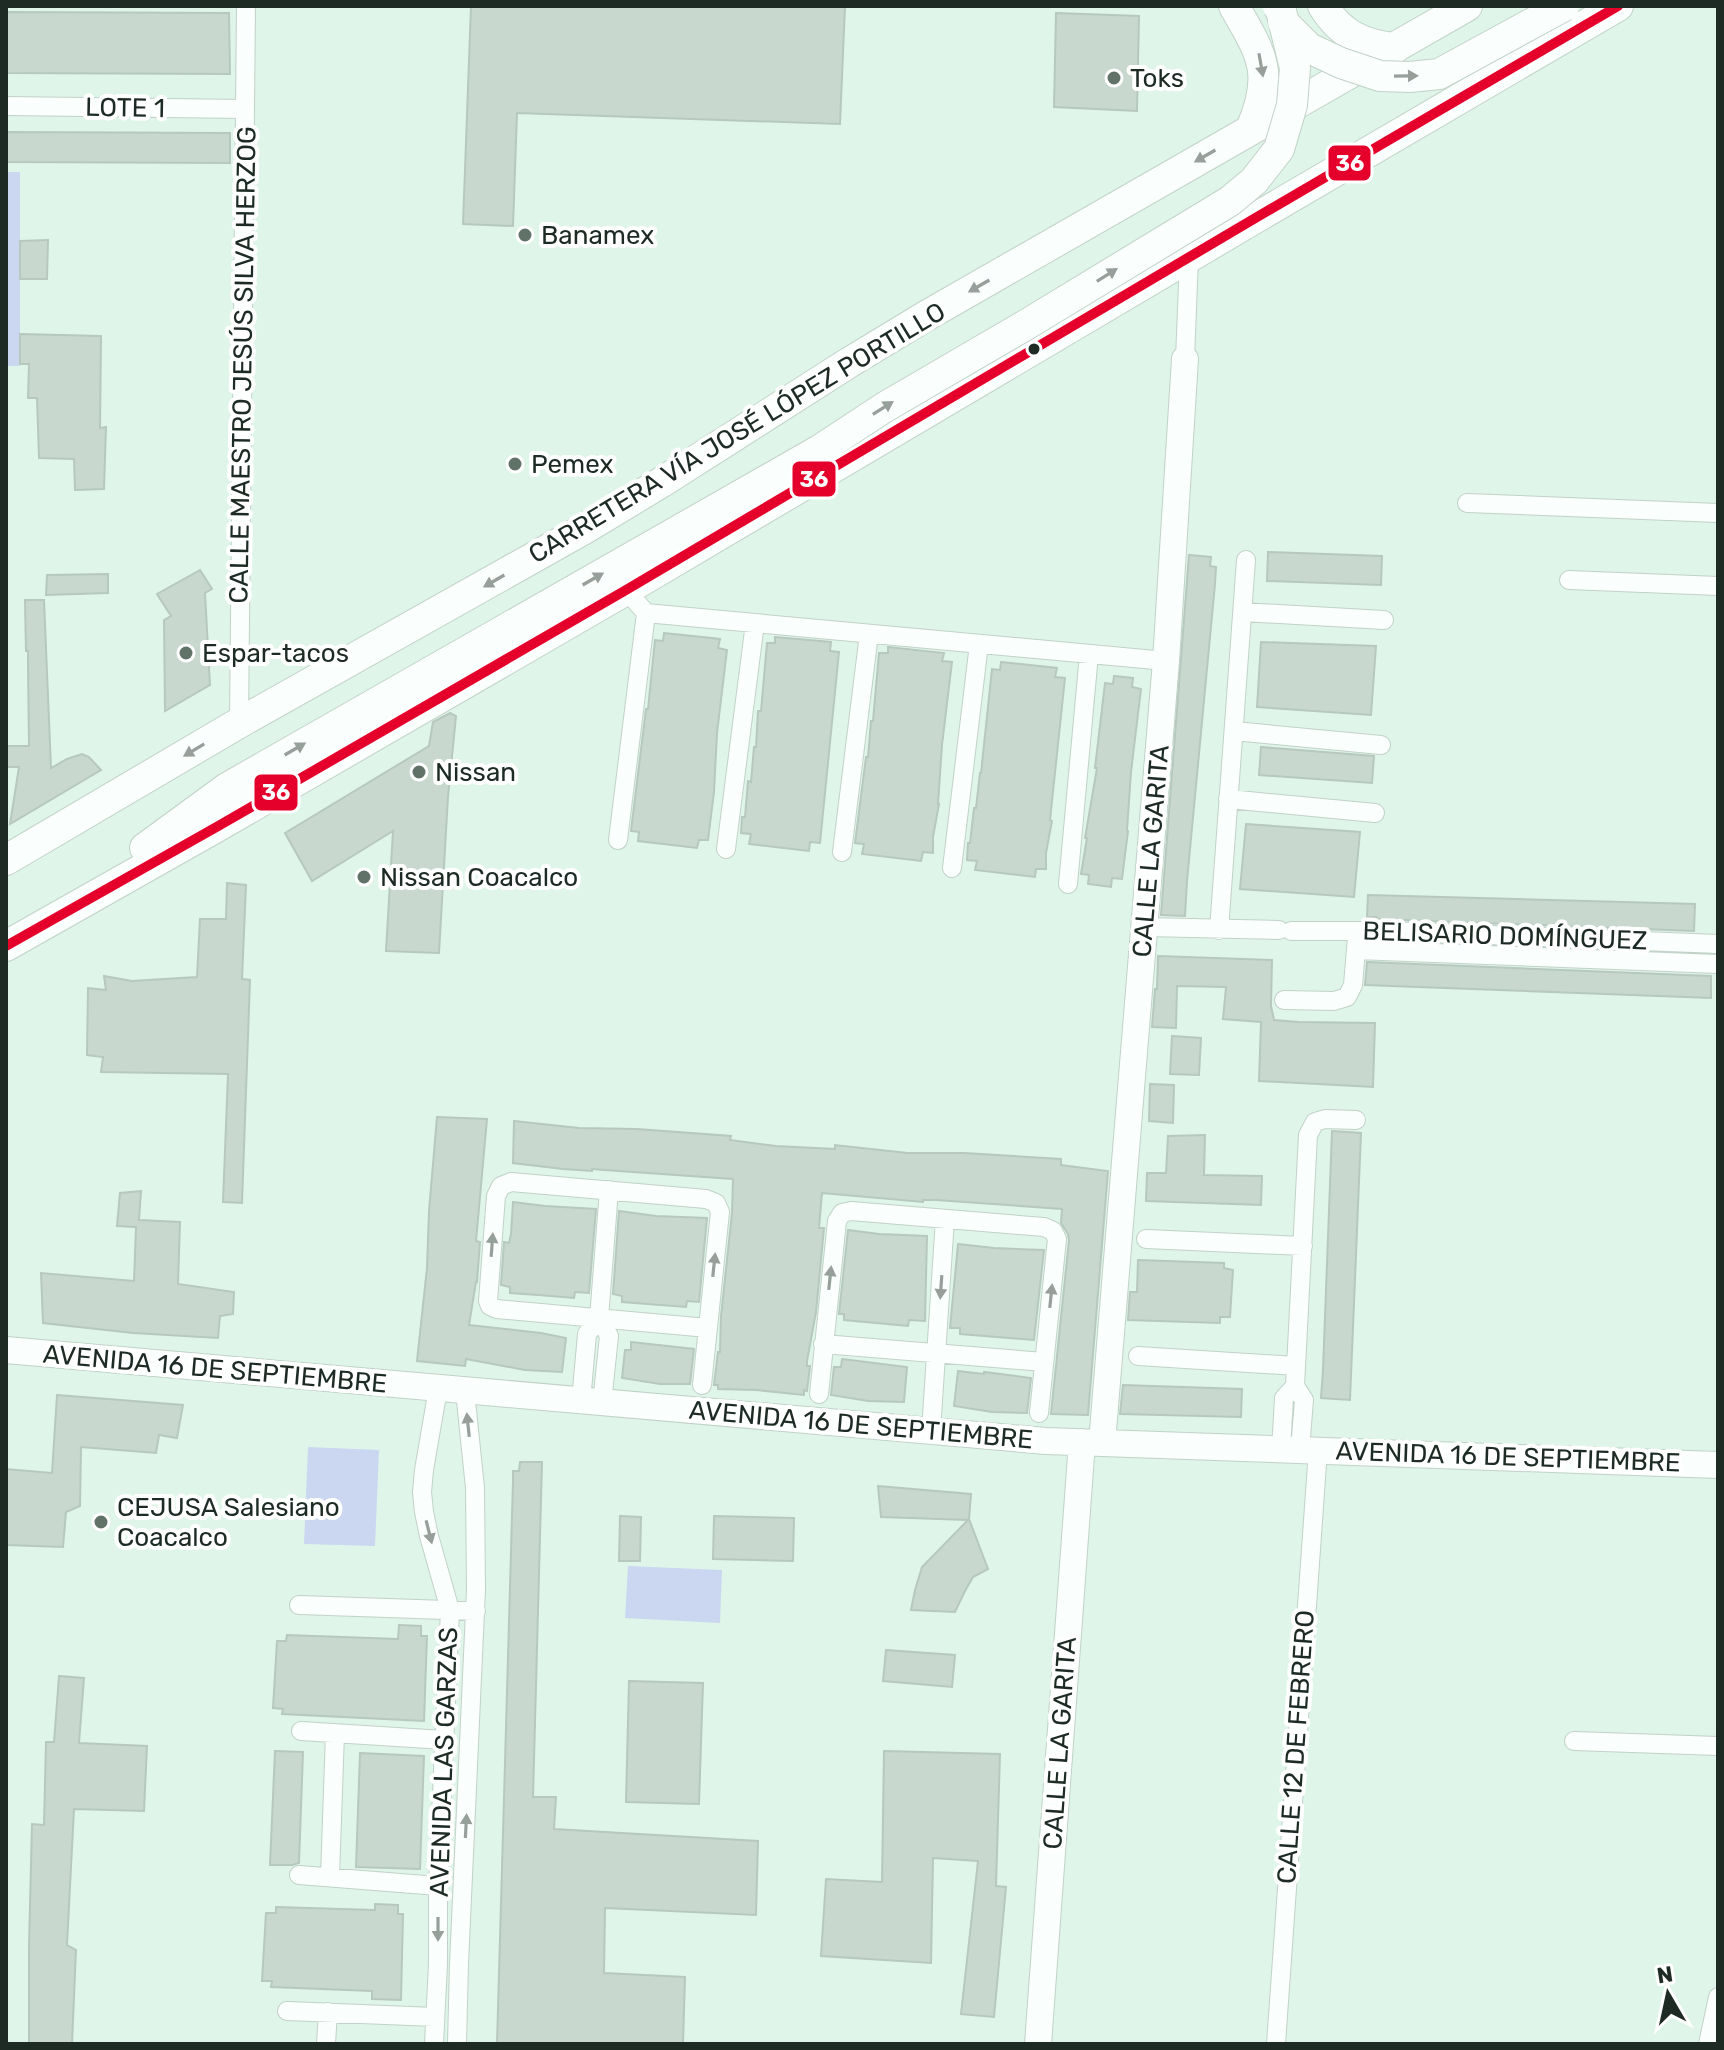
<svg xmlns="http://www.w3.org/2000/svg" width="1724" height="2050" font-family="Rubik,sans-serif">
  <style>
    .green { fill: #cbd7f1 }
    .building { fill: #c8d8cf; stroke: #b7c8bf; stroke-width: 2 }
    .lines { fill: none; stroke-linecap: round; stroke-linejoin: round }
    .street-casing { stroke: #c1d2c8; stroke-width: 20 }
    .secondary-casing { stroke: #c1d2c8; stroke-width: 28 }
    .primary-casing { stroke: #c1d2c8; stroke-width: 32 }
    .street { stroke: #fafefc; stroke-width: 18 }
    .secondary { stroke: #fafefc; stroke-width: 26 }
    .primary { stroke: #fafefc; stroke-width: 30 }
    .primary-bridge-casing { stroke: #c1d2c8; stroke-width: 32; stroke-linecap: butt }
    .primary-bridge { stroke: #fafefc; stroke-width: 30 }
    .bus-1-casing { stroke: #fff; stroke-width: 16 }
    .bus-1 { stroke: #e4002b; stroke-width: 10 }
    .oneway { fill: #979f9b }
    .poi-dot { fill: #617269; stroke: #fff; stroke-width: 3 }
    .bus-dot { fill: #1d2b24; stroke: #fff; stroke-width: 3 }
    .labels { text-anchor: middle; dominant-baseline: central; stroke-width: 8; stroke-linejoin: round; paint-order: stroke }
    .poi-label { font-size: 26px; fill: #1d2b24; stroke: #fff; text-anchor: start }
    .street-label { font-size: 26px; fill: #1d2b24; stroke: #fff }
    .line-badge { stroke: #fff; stroke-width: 3 }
    .badge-label { font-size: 22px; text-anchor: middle; font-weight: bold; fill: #fff }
  </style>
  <rect width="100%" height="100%" fill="#e0f5e9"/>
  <path class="green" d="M6,172H20V366H6Z
    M308,1447L379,1450L375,1546L304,1544Z
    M628,1566L722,1570L720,1623L625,1618Z"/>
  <path class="building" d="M471,6H845L840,124L517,113L513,226L463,224Z
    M6,12L229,13L230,74L6,73Z
    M1056,13L1139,16L1137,111L1054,107Z
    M6,132L230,133V163L6,162Z
    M48,240L47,279H20V241Z
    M20,334L101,336L100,428L106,427L104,489L75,490L74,459L39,458L37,398H28L29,364H20Z
    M1268,552L1382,556L1381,585L1267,581Z
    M1189,555L1211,557L1210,566L1216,567L1215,584L1187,881L1185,916L1161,915Z
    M200,570L212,589L205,593L210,685L165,711L164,620L171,616L157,594Z
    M108,574V593L46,595L47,575Z
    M25,600H44L51,768L67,759L82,754L89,757L101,770L10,824L19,767H6V746H29L28,664V651H26Z
    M664,633L720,639L718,648L727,650L717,733L714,792L708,840H699L697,848L638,841L639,832L631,831L646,709H648L655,640L663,641Z
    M775,637L831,642L830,651L839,652L820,843L810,842L809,851L749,844L751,834L741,833L742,817H745L748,781L751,782L754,747H756L758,711H761L767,643H775Z
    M1261,642L1376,646L1371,715L1257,707Z
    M888,647L944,653L942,661L952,662L942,745L938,804H939L933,837V853L923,852L921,861L862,854L864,844L855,843L866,757H868L871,721H873L879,653H888Z
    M1001,662L1057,668L1055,677L1065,678L1050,820L1052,821L1046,853V869H1036L1035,877L975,870L977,861L967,860L968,843H970L974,808H976L980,773H981L992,669L1000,670Z
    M1114,676L1133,678L1132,687L1141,689L1131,772L1127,830L1128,831L1122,879L1112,878L1111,887L1088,884L1089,875L1081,874L1087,838H1085L1097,768H1095L1105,683L1113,684Z
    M450,713L456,716L448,797L439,953L386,951L393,831L312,881L285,833L429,746L433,722Z
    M1261,747L1374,756L1372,783L1259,775Z
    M1246,824L1360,832L1354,897L1240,889Z
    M227,883L246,885L242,979L250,980L242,1203L223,1202L228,1074L101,1072L103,1057L87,1055L88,988L106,990L104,976L132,981L197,977L200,919H226Z
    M1368,895L1695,904L1694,931L1377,919V917H1367Z
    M1158,956L1272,960L1271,1006L1274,1020L1299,1022L1375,1023L1373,1087L1259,1081L1261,1022L1223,1019L1226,987L1177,986L1176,1028L1152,1027L1155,989H1157Z
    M1367,962L1711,976V998L1365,985Z
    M1172,1036L1201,1038L1199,1075L1170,1074Z
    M1150,1084L1174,1085L1173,1123L1149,1121Z
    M437,1117L487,1119L476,1241L480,1242L477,1282H476L469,1325L541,1333L566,1338L562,1372L525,1370L466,1359L465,1366L417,1361L427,1268L429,1211Z
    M514,1121L579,1128L637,1129L731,1136L730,1140L776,1146L835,1149V1145L908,1153H964L1061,1159V1165L1108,1171L1088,1415L1051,1414L1069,1240L1068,1234L1061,1223L1062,1209L936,1200H923V1202L822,1193L819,1228H824L816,1312L807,1361V1366H810L807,1391L804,1390V1395L756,1390L718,1389V1385H714L718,1352H720L721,1316L732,1213L733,1179L604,1170L592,1169V1171L563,1169L513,1163Z
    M1332,1131L1361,1133L1350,1400L1321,1398L1323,1370Z
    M1205,1135L1204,1175L1262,1176L1261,1205L1146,1201L1147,1173H1166L1168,1136Z
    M141,1191L139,1220L180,1222L178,1284L234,1292L233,1314L220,1316L218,1338L133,1333L43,1323L41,1273L134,1281L136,1227L117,1226L120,1193Z
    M513,1202L545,1206L596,1209L589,1293L575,1292L574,1298L538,1295L510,1293V1287L501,1285L504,1242L509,1243L511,1234Z
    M619,1211L656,1216L707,1218L699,1302L687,1301L686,1307L622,1302V1296L613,1294Z
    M848,1230L879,1234L927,1236L925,1321L909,1320L908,1326L844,1320V1314H839Z
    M958,1244L994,1248L1044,1250L1034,1340L960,1334V1328H950Z
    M1138,1260L1224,1263V1268L1233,1270L1230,1317H1220V1323L1128,1320L1130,1292H1137Z
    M631,1342L694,1349L690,1384H660L622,1378L625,1350H631Z
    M842,1359L907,1367L904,1402L868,1401L831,1395L834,1367H841Z
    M958,1371L984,1374V1372L1031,1378L1027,1413L992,1412L954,1406Z
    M1123,1385L1242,1389L1241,1417L1120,1414Z
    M57,1395L183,1405L177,1438L159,1435L156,1453L81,1447L80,1506L66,1512L63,1547L6,1545V1469L52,1473Z
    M520,1462H542L533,1797H556L554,1829L758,1841L756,1915L605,1908L604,1973L685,1977L683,2044H497L513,1481V1471H519Z
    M878,1486L971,1494L969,1519L988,1569L973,1577L965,1591L955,1612L911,1610L915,1590L922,1567L968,1520L881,1517Z
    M620,1516L641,1517L640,1561H619Z
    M714,1516L794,1518L793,1561L713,1559Z
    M399,1625L421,1626V1636H427L424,1721L282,1714L283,1709L273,1708L277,1641H286L287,1635L398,1639Z
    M886,1650L955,1655L952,1687L883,1681Z
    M59,1676L84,1678L79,1743L147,1746L144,1811L74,1809L67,1945L76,1950L72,2044H29V1946L32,1824L44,1825L46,1742H54Z
    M629,1681L703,1683L699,1804L626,1802Z
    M275,1751L303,1752L299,1863L292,1865H270Z
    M884,1751L1000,1754L996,1886L1006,1887L994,2017L961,2014L978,1861L933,1858L931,1963L821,1956L826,1879L882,1882Z
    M360,1753L424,1756L420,1869L356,1867Z
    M375,1904L398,1905V1914H403L401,2000L372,1999V1991L271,1987L272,1981H262L266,1913H276V1907L375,1910Z"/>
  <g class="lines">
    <g class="street-casing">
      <path id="street" d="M6,106L245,109
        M1185,359L1189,258
        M1467,503L1718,513
        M1569,580L1718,586
        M1243,612L1384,620
        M646,613L1166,661
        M239,723L246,6
        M1234,731L1381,745
        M1228,799L1375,813
        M618,840L646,613L626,590
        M726,849L755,623
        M842,852L869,634
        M952,868L979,644
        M1068,884L1089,654
        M1145,927L1279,930
        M1219,930L1246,560
        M1291,931H1389L1718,944
        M1356,950L1718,964
        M1284,1000L1334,1001L1347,997L1353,985L1357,937
        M1146,1239L1303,1246
        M823,1344L1044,1362
        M1138,1356L1296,1366
        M702,1385L720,1212L716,1203L706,1199L511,1182L501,1186L496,1196L488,1301L490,1306L497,1309L708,1328
        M819,1394L837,1221L842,1213L851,1211L1044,1227L1053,1231L1057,1239L1039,1413
        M581,1401L587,1334L599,1318
        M602,1403L609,1336L599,1318L609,1190
        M931,1431L945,1219
        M1281,1449L1284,1398L1295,1386
        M1300,1449L1304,1400L1295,1386L1308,1135L1315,1122L1325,1119L1356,1120
        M299,1605L476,1611
        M301,1731L444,1740
        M1574,1741L1718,1746
        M299,1875L438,1886
        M330,1877L335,1733
        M287,2011L435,2017
        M326,2044L328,2012
        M434,2044L438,1964V1886L450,1610L429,1536L424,1512L422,1492L424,1470L438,1389
        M457,2044L459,1964L476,1589L475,1488L465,1391
        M1276,2044L1318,1450
        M1708,2044L1718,1997"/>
    </g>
    <g class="secondary-casing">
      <path id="secondary" d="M6,1350L1046,1441L1718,1465
        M1102,1443L1166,661L1185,359
        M1038,2044L1082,1442"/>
    </g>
    <g class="primary-casing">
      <path id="primary" d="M1234,6C1262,55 1275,73 1251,129
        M1323,6C1340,34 1363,45 1395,48
        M145,848L227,788L818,451
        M6,860L239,723L586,528L662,482L850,362L926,316L1467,6
        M6,946L220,825L626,590L1252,220L1618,6"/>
    </g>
    <use href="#street" class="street"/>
    <use href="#secondary" class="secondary"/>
    <use href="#primary" class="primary"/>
    <g class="primary-bridge-casing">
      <path id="primary-bridge" d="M1283,22L1309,48L1341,63L1380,76L1410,77L1439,74L1564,6
        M818,451L885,407L1024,326L1230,201L1254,181L1279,149L1292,105L1295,68L1281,11L1278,6"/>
    </g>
    <use href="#primary-bridge" class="primary-bridge"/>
    <g class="bus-1-casing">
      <path id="bus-1" d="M6,946L220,825L626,590L1252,220L1618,6"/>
    </g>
    <use href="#bus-1" class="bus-1"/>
  </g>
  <defs><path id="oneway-solid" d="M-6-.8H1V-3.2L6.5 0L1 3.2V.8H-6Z" transform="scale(2)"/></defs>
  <g class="oneway">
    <use href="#oneway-solid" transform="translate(1261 65) rotate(80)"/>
    <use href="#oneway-solid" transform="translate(1406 76) rotate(-1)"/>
    <use href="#oneway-solid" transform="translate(1205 156) rotate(150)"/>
    <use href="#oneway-solid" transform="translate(1107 275) rotate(-32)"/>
    <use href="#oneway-solid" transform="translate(979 286) rotate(150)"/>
    <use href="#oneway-solid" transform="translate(883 408) rotate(-32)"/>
    <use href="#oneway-solid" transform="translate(593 579) rotate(-30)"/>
    <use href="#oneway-solid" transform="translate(494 581) rotate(150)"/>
    <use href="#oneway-solid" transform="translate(295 749) rotate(-30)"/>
    <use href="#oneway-solid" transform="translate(194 750) rotate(149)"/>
    <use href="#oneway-solid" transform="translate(492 1245) rotate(-86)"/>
    <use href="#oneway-solid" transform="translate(714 1265) rotate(-84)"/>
    <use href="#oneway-solid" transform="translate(830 1278) rotate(-84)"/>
    <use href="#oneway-solid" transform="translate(941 1287) rotate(94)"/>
    <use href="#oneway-solid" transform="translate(1051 1296) rotate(-84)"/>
    <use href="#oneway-solid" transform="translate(468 1425) rotate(-96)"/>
    <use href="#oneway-solid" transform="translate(429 1532) rotate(76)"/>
    <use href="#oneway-solid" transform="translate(466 1826) rotate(-87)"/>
    <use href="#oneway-solid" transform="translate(438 1929) rotate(90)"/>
  </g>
  <g class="poi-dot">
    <circle cx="1114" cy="78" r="8"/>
    <circle cx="525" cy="235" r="8"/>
    <circle cx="515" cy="464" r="8"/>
    <circle cx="186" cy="653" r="8"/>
    <circle cx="419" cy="772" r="8"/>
    <circle cx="364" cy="877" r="8"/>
    <circle cx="101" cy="1522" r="8"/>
  </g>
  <circle class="bus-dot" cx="1034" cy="349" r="7"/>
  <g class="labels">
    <g class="poi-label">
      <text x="1130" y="78">Toks</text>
      <text x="541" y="235">Banamex</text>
      <text x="531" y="464">Pemex</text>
      <text x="202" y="653">Espar-tacos</text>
      <text x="435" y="772">Nissan</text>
      <text x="380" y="877">Nissan Coacalco</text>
      <text x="117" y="1507">CEJUSA Salesiano<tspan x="117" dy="30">Coacalco</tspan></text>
    </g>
    <g class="street-label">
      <text transform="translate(125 108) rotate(1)">LOTE 1</text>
      <text transform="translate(243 365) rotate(-89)">CALLE MAESTRO JESÚS SILVA HERZOG</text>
      <text transform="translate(737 433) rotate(-31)">CARRETERA VÍA JOSÉ LÓPEZ PORTILLO</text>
      <text transform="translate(1151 851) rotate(-85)">CALLE LA GARITA</text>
      <text transform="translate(1505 936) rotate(2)">BELISARIO DOMÍNGUEZ</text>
      <text transform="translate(215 1369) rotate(5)">AVENIDA 16 DE SEPTIEMBRE</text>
      <text transform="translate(861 1425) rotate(5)">AVENIDA 16 DE SEPTIEMBRE</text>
      <text transform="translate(1508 1457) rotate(2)">AVENIDA 16 DE SEPTIEMBRE</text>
      <text transform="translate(1060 1743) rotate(-86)">CALLE LA GARITA</text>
      <text transform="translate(1296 1747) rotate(-86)">CALLE 12 DE FEBRERO</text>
      <text transform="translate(444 1762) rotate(-88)">AVENIDA LAS GARZAS</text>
    </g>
  </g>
  <g class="line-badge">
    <rect x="1327" y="144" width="45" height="38" rx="8" fill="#e4002b"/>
    <rect x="791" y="460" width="46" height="38" rx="8" fill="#e4002b"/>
    <rect x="253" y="773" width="46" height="39" rx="8" fill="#e4002b"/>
  </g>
  <g class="badge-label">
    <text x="1350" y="171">36</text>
    <text x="814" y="487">36</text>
    <text x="276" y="800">36</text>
  </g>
  <rect width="1724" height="2050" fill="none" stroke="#1d2b24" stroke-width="16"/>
  <g transform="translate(1668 1994) rotate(351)" stroke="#ffffff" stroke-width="6" paint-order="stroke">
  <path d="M0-6L14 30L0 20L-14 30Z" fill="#1d2b24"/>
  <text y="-12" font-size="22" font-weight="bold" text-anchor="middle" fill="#1d2b24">N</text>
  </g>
</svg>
